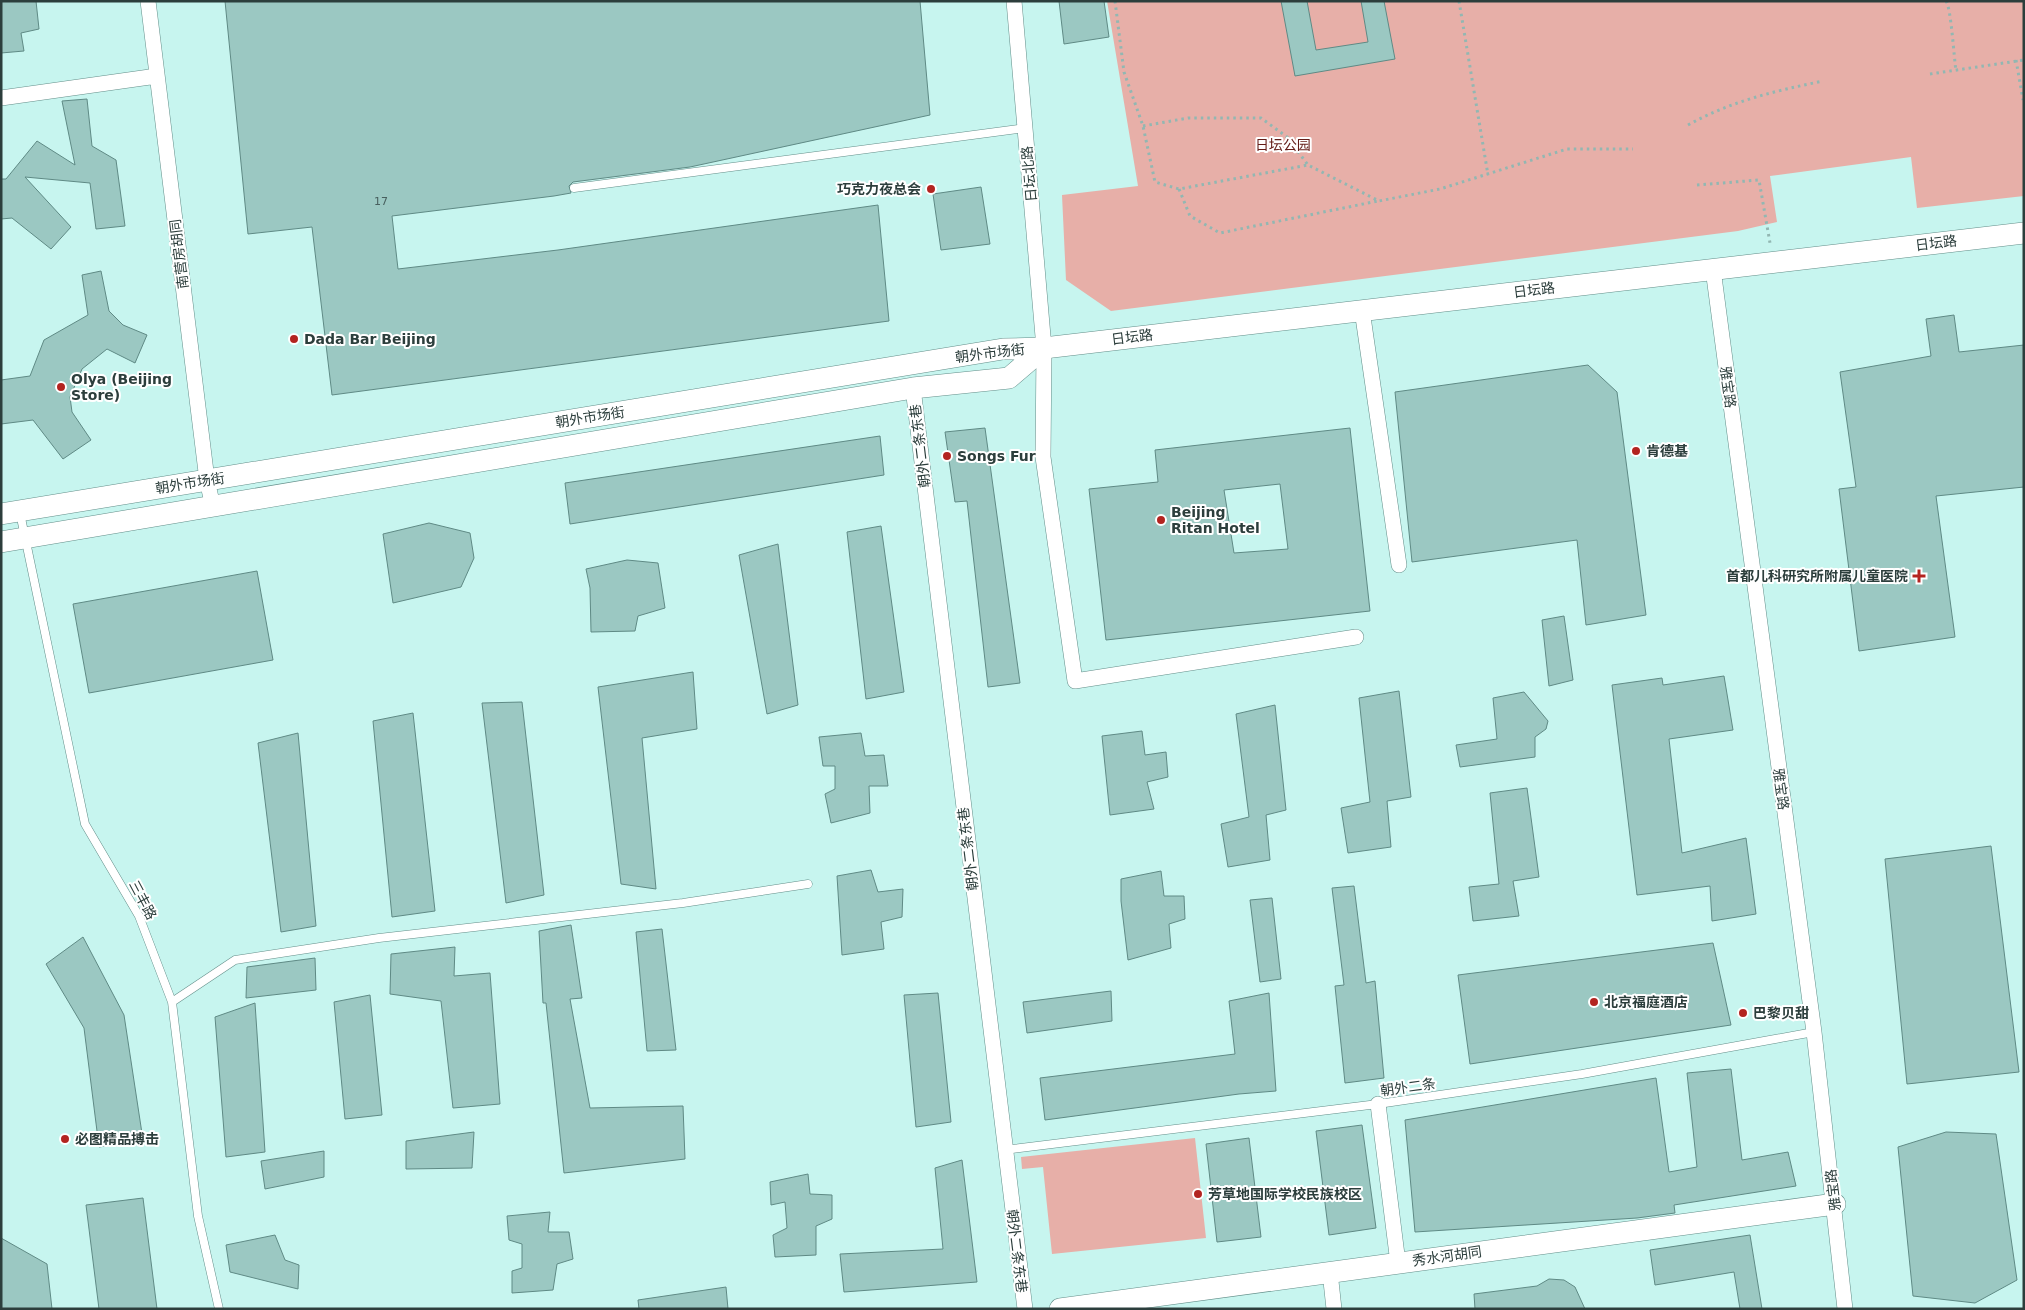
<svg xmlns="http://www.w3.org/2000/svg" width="2025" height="1310" font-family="'DejaVu Sans','Noto Sans SC',sans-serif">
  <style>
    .green { fill: #e7afa8 }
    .building { fill: #9bc8c2; stroke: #5f8a85; fill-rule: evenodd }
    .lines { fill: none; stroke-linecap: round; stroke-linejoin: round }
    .lane-casing { stroke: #638e89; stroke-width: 9 }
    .street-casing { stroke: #638e89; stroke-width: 16 }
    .secondary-casing { stroke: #638e89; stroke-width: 22 }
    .path { stroke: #92b7b2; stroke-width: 3; stroke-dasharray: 2.5 4; stroke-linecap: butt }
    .lane { stroke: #fff; stroke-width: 8 }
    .street { stroke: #fff; stroke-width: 15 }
    .secondary { stroke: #fff; stroke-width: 21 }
    .poi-dot { fill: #b32420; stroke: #fff; stroke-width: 2 }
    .labels { text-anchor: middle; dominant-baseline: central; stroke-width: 4; stroke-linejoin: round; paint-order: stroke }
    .number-label { font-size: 11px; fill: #48605e }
    .park-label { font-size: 14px; fill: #641c17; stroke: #fff }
    .street-label { font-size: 14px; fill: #2c3e3c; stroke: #fff }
    .poi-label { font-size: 14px; font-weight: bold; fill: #2c3e3c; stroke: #fff; text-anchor: start }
  </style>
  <rect width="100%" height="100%" fill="#c7f5ef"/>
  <path class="green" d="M1107,1H2024V196L1917,208L1911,157L1770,176L1777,222L1738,231L1111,311L1066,280L1062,195L1138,186Z
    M1195,1138L1206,1238L1052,1254L1043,1167L1022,1169L1021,1157Z"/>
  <path class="building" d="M1,1H36L39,29L21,33L24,51L1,53Z
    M225,1H920L930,115L690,167L573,182L569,186L571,193L554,196L392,216L398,269L558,250L878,205L889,321L332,395L312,227L248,234Z
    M1059,1H1104L1109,37L1064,44Z
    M1281,1H1307L1316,50L1368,42L1361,1H1384L1395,59L1295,76Z
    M87,99L92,146L116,160L125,226L96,229L90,183L25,177L71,227L51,249L12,218L1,219V179H6L37,141L75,165L62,101Z
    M981,187L990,244L941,250L933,194Z
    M101,271L109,311L123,325L147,335L135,363L107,349L82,369L70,397L72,412L91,440L63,459L33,420L1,424V380L30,376L44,340L88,315L82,275Z
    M1954,315L1959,352L2024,345V487L1936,496L1955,637L1859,651L1839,489L1856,487L1840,372L1931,356L1926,319Z
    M1588,365L1617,392L1646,615L1586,625L1577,540L1412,562L1395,392Z
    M985,428L1020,683L988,687L967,501L955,502L945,432Z
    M1350,428L1370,611L1106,640L1089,489L1158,482L1155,450ZM1280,484L1288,549L1234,553L1224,490Z
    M880,436L884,475L570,524L565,483Z
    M429,523L470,533L474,558L461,587L393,603L383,534Z
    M881,526L904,692L866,699L847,532Z
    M778,544L798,705L767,714L739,555Z
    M627,560L658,563L665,608L638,616L635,631L591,632L590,588L586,569Z
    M257,571L273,660L89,693L73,604Z
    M1564,616L1573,680L1549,686L1542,620Z
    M693,672L697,729L642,738L656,889L621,884L598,687Z
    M1724,676L1733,730L1669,739L1682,853L1746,838L1756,914L1712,921L1710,886L1637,895L1612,685L1662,678L1663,685Z
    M1399,691L1411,797L1387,801L1391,847L1348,853L1341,808L1370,802L1359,698Z
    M1524,692L1548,721L1546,729L1535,737V757L1460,767L1456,745L1497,739L1493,698Z
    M522,702L544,895L506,903L482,703Z
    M1275,705L1286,810L1266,815L1270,860L1228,867L1221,824L1249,817L1236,714Z
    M413,713L435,911L392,917L373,721Z
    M1142,731L1145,755L1166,752L1168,777L1147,782L1154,809L1110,815L1102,736Z
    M298,733L316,926L281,932L258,743Z
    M861,733L865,756L884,755L888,786H869L870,813L831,823L825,794L835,789V766H823L819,737Z
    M1527,788L1539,877L1513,881L1519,916L1473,921L1469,887L1499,884L1490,793Z
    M1991,846L2019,1072L1907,1084L1885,859Z
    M871,870L878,892L903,889L902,917L881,922L884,949L842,955L837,876Z
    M1161,871L1164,896H1184L1185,919L1169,924L1171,948L1128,960L1121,901V879Z
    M1354,886L1366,983L1375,981L1384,1078L1345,1083L1335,986L1344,985L1332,888Z
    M1272,898L1281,979L1260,982L1250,900Z
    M571,925L582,998L570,999L590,1108L683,1106L685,1159L564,1173L546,1003H543L539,931Z
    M662,929L676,1050L647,1051L636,932Z
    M83,937L124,1015L143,1140L99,1147L84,1028L46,964Z
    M1713,943L1731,1025L1470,1064L1458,975Z
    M455,947L454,976L490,973L500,1104L453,1108L441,1001L390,994L391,954Z
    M315,958L316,990L246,998L247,967Z
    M1111,991L1112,1021L1027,1033L1023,1002Z
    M938,993L951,1122L916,1127L904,995Z
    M1269,993L1276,1091L1239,1094L1045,1120L1040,1078L1235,1054L1229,1001Z
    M370,995L382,1115L345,1119L334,1002Z
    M255,1003L265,1152L226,1157L215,1017Z
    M1731,1069L1742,1160L1788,1152L1796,1186L1674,1205L1675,1213L1637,1218L1415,1232L1405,1120L1656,1078L1669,1172L1697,1167L1687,1073Z
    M1362,1125L1376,1228L1329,1235L1316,1131Z
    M474,1132L472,1168L406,1169V1141Z
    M1946,1132L1996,1134L2017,1280L1975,1303L1913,1296L1898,1147Z
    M1249,1138L1261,1237L1217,1242L1206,1144Z
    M324,1151V1177L265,1189L261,1161Z
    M962,1160L977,1282L844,1292L840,1254L943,1249L935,1168Z
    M808,1174L810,1194L832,1195V1219L816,1226V1255L775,1257L773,1235L787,1228L785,1202L771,1205L770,1182Z
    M143,1198L157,1309H99L86,1205Z
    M550,1212L548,1232H569L573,1259L557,1264L553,1290L512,1293V1271L522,1268V1244L509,1240L507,1216Z
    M275,1235L285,1260L299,1265L298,1289L230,1272L226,1245Z
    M1750,1235L1762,1309H1740L1734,1272L1655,1285L1650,1250Z
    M1,1238L47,1264L52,1309H1Z
    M1549,1279L1564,1280L1575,1287L1585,1309H1475L1474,1294L1537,1286Z
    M726,1287L728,1309H639L638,1300Z"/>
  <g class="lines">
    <g class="lane-casing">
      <path id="lane" d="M574,188L1025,128
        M20,513L85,824L139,916L172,1002L198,1216L219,1309
        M172,1002L235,960L379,938L683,903L808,884
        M1004,1150L1378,1104L1582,1074L1814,1032"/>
    </g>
    <g class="street-casing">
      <path id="street" d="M148,1L207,480L213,507
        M1014,1L1044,348L1043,457L1075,681L1356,637
        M1,98L157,76
        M1713,269L1814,1032L1845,1309
        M1362,310L1399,565
        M913,388L1025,1309
        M1378,1104L1398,1263
        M1330,1272L1334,1309"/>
    </g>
    <g class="secondary-casing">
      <path id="secondary" d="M1,514L1003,349L1044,348L2024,233
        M1,542L913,388L1009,378L1044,348
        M1060,1309L1835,1204"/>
    </g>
    <path class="path" d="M1115,1L1124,72L1143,126L1155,182L1179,189L1308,165L1379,201L1440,189L1567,149H1633
      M1459,1L1488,175
      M1946,1C1951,7 1954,58 1956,71
      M2016,60L2023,100
      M1930,74L2024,60
      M1688,125C1731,101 1775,91 1823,81
      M1143,126L1188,118H1261L1287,137L1308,165
      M1697,185L1759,180L1770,243
      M1179,189L1190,216L1220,233L1378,201"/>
    <use href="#lane" class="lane"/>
    <use href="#street" class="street"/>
    <use href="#secondary" class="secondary"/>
  </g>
  <g class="poi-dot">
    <circle cx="931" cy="189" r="5"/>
    <circle cx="294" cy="339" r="5"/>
    <circle cx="61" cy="387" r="5"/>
    <circle cx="1636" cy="451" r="5"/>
    <circle cx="947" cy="456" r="5"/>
    <circle cx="1161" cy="520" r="5"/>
    <path d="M1916.5 568.5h5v5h5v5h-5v5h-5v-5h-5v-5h5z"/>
    <circle cx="1594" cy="1002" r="5"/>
    <circle cx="1743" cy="1013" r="5"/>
    <circle cx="65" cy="1139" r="5"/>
    <circle cx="1198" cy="1194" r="5"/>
  </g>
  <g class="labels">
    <g class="number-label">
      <text x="381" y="201">17</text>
    </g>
    <g class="park-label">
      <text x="1283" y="145">日坛公园</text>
    </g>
    <g class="street-label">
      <text transform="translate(1029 174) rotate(-95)">日坛北路</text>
      <text transform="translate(1936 243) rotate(-7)">日坛路</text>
      <text transform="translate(179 254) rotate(-97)">南营房胡同</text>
      <text transform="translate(1534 290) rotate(-7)">日坛路</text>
      <text transform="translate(1132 337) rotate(-7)">日坛路</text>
      <text transform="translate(990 353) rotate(-7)">朝外市场街</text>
      <text transform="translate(1728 387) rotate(82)">雅宝路</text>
      <text transform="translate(590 417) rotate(-9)">朝外市场街</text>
      <text transform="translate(920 446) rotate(-97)">朝外二条东巷</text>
      <text transform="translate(190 483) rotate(-9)">朝外市场街</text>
      <text transform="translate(1781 789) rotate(82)">雅宝路</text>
      <text transform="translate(968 849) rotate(-97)">朝外二条东巷</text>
      <text transform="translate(143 900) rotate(62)">三丰路</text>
      <text transform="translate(1408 1087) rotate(-8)">朝外二条</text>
      <text transform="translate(1833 1190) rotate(-97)">雅宝路</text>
      <text transform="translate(1017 1251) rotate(83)">朝外二条东巷</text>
      <text transform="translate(1447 1256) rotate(-8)">秀水河胡同</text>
    </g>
    <g class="poi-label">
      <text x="921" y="189" text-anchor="end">巧克力夜总会</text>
      <text x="304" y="339">Dada Bar Beijing</text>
      <text x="71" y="379">Olya (Beijing<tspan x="71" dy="16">Store)</tspan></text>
      <text x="1646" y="451">肯德基</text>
      <text x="957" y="456">Songs Fur</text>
      <text x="1171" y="512">Beijing<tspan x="1171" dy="16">Ritan Hotel</tspan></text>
      <text x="1908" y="576" text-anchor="end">首都儿科研究所附属儿童医院</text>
      <text x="1604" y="1002">北京福庭酒店</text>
      <text x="1753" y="1013">巴黎贝甜</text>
      <text x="75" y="1139">必图精品搏击</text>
      <text x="1208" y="1194">芳草地国际学校民族校区</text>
    </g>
  </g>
  <rect width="2025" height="1310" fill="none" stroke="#2c3e3c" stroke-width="5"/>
</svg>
